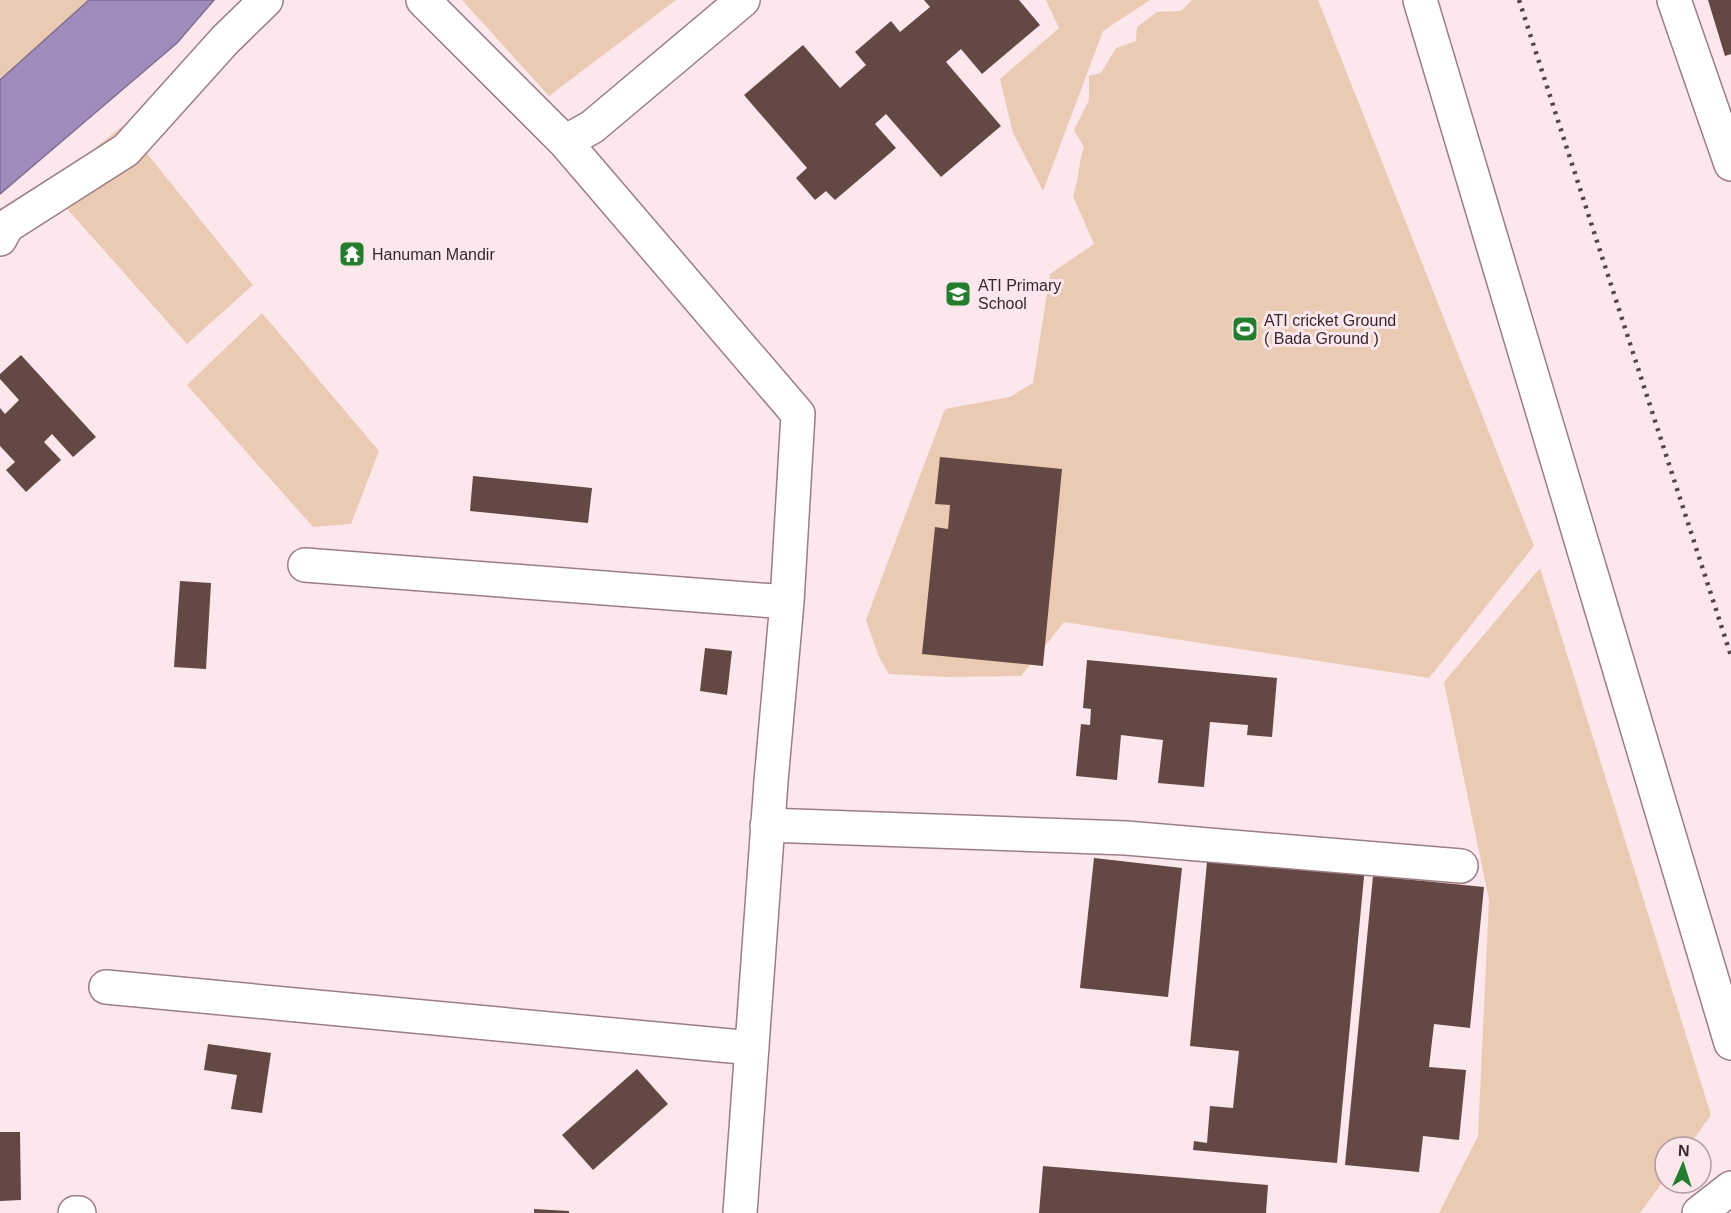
<svg xmlns="http://www.w3.org/2000/svg" width="1731" height="1213" font-family="Helvetica,sans-serif">
  <style>
    .green { fill: #eacab3 }
    .water { fill: #a08bbd; stroke: #806e92; stroke-width: 1.5 }
    .building { fill: #644843 }
    .lines { fill: none; stroke-linecap: round; stroke-linejoin: round }
    .minor-casing { stroke: #9c7d85; stroke-width: 36 }
    .minor { stroke: #fff; stroke-width: 33 }
    .rail { stroke: #534548; stroke-width: 4.5; stroke-dasharray: 3 6; stroke-linecap: butt }
    .labels { text-anchor: middle; dominant-baseline: central; stroke-width: 6; stroke-linejoin: round; paint-order: stroke }
    .poi-label { font-size: 16px; fill: #36292c; stroke: #fce7ec; text-anchor: start }
  </style>
  <rect width="100%" height="100%" fill="#fce7ec"/>
  <path class="green" d="M0,0H89L0,80Z
    M462,0H676L549,96Z
    M1046,0H1150L1103,31L1043,191L1013,133L1000,79L1059,28Z
    M1192,0H1318L1534,546L1429,678L1064,622L1021,676L946,677L889,674L879,657L866,620L945,409L1010,397L1033,383L1050,274L1094,244L1073,196C1079,180 1078,165 1084,147L1074,130L1089,100V76L1101,73L1116,48L1136,41L1137,27L1157,12L1181,11Z
    M124,125L253,285L187,344L47,186Z
    M262,313L379,451L351,524L313,527L187,385Z
    M1540,568L1711,1115L1688,1147H1665V1179L1640,1213H1439L1478,1136L1489,900L1444,682Z"/>
  <path class="water" d="M89,0H214L177,43L0,194V80Z"/>
  <path class="building" d="M924,0H1019L1040,25L982,74L961,49L946,62L1001,126L941,177L886,114L875,124L896,148L835,200L826,191L815,200L796,178L807,168L744,95L803,45L840,88L866,65L855,52L891,21L900,32L930,7Z
    M1708,0H1731V54L1725,56Z
    M21,355L96,437L73,457L52,434L44,442L61,460L26,492L6,470L15,462L0,446V408L5,414L19,400L0,379V374Z
    M940,457L1062,469L1043,666L922,654L935,527L948,529L950,505L935,504Z
    M473,476L592,488L588,523L470,511Z
    M180,581L211,583L206,669L174,667Z
    M705,648L732,651L727,695L700,691Z
    M1087,660L1277,678L1272,737L1247,735L1248,725L1210,722L1204,787L1158,783L1163,740L1121,735L1117,780L1076,776L1081,724L1090,725L1091,709L1083,708Z
    M1208,851L1365,866L1337,1163L1193,1150L1194,1141L1207,1143L1210,1106L1233,1108L1239,1051L1190,1046Z
    M1094,858L1182,868L1168,997L1080,988Z
    M1373,876L1484,887L1470,1028L1434,1024L1429,1067L1466,1070L1459,1140L1423,1136L1419,1172L1345,1165Z
    M208,1044L271,1053L262,1113L231,1109L237,1075L204,1070Z
    M637,1069L668,1104L593,1170L562,1135Z
    M0,1132H20L21,1200L0,1201Z
    M1043,1166L1268,1185L1266,1213H1039Z
    M534,1209L569,1211V1213H534Z"/>
  <g class="lines">
    <g class="minor-casing">
      <path id="minor" d="M423,0L565,142
        M1420,0L1731,1043
        M1674,0L1731,164
        M0,239L7,226L126,150L225,40L266,0
        M305,565L787,602
        M767,825L1126,838L1461,866
        M106,987L752,1048
        M75,1213H79
        M740,1213L771,781L787,602L798,414L565,142L592,127L743,0
        M1699,1213L1731,1188"/>
    </g>
    <use href="#minor" class="minor"/>
    <path class="rail" d="M1519,0L1731,656"/>
  </g>
  <defs>
    <g id="temple-square" transform="scale(1.35)"><rect x="-9" y="-9" width="18" height="18" rx="4" fill="#237d2c" stroke="#fce7ec"/><path d="M0-6L5-2H3V0L6.5 2.5H4V6H1.5V3h-3V6H-4V2.5H-6.5L-3 0V-2H-5Z" fill="#fff"/></g>
    <g id="school-square" transform="scale(1.35)"><rect x="-9" y="-9" width="18" height="18" rx="4" fill="#237d2c" stroke="#fce7ec"/><path d="M0-5L7-2L0 1L-7-2ZM-4 1L0 2.5L4 1V4Q0 6-4 4Z" fill="#fff"/></g>
    <g id="stadium-square" transform="scale(1.35)"><rect x="-9" y="-9" width="18" height="18" rx="4" fill="#237d2c" stroke="#fce7ec"/><path d="M0-5a6.5 5 0 1 0 0 10a6.5 5 0 1 0 0-10ZM-3.5-1.8h7v3.6h-7Z" fill="#fff"/></g>
  </defs>
  <g fill-rule="evenodd">
    <use href="#temple-square" x="352" y="254"/>
    <use href="#school-square" x="958" y="294"/>
    <use href="#stadium-square" x="1245" y="329"/>
  </g>
  <g class="labels">
    <g class="poi-label">
      <text x="372" y="254">Hanuman Mandir</text>
      <text x="978" y="285">ATI Primary<tspan x="978" dy="18">School</tspan></text>
      <text x="1264" y="320">ATI cricket Ground<tspan x="1264" dy="18">( Bada Ground )</tspan></text>
    </g>
  </g>
  <g transform="translate(1683 1165) rotate(3)"><circle r="28" fill="#fce7ec" stroke="#ad9b9f" stroke-width="1.5"/>
  <path d="M0-4.5L10 22L0 15L-10 22Z" fill="#237d2c"/>
  <text y="-9" font-size="16" font-weight="bold" text-anchor="middle" fill="#36292c">N</text>
  </g>
</svg>
